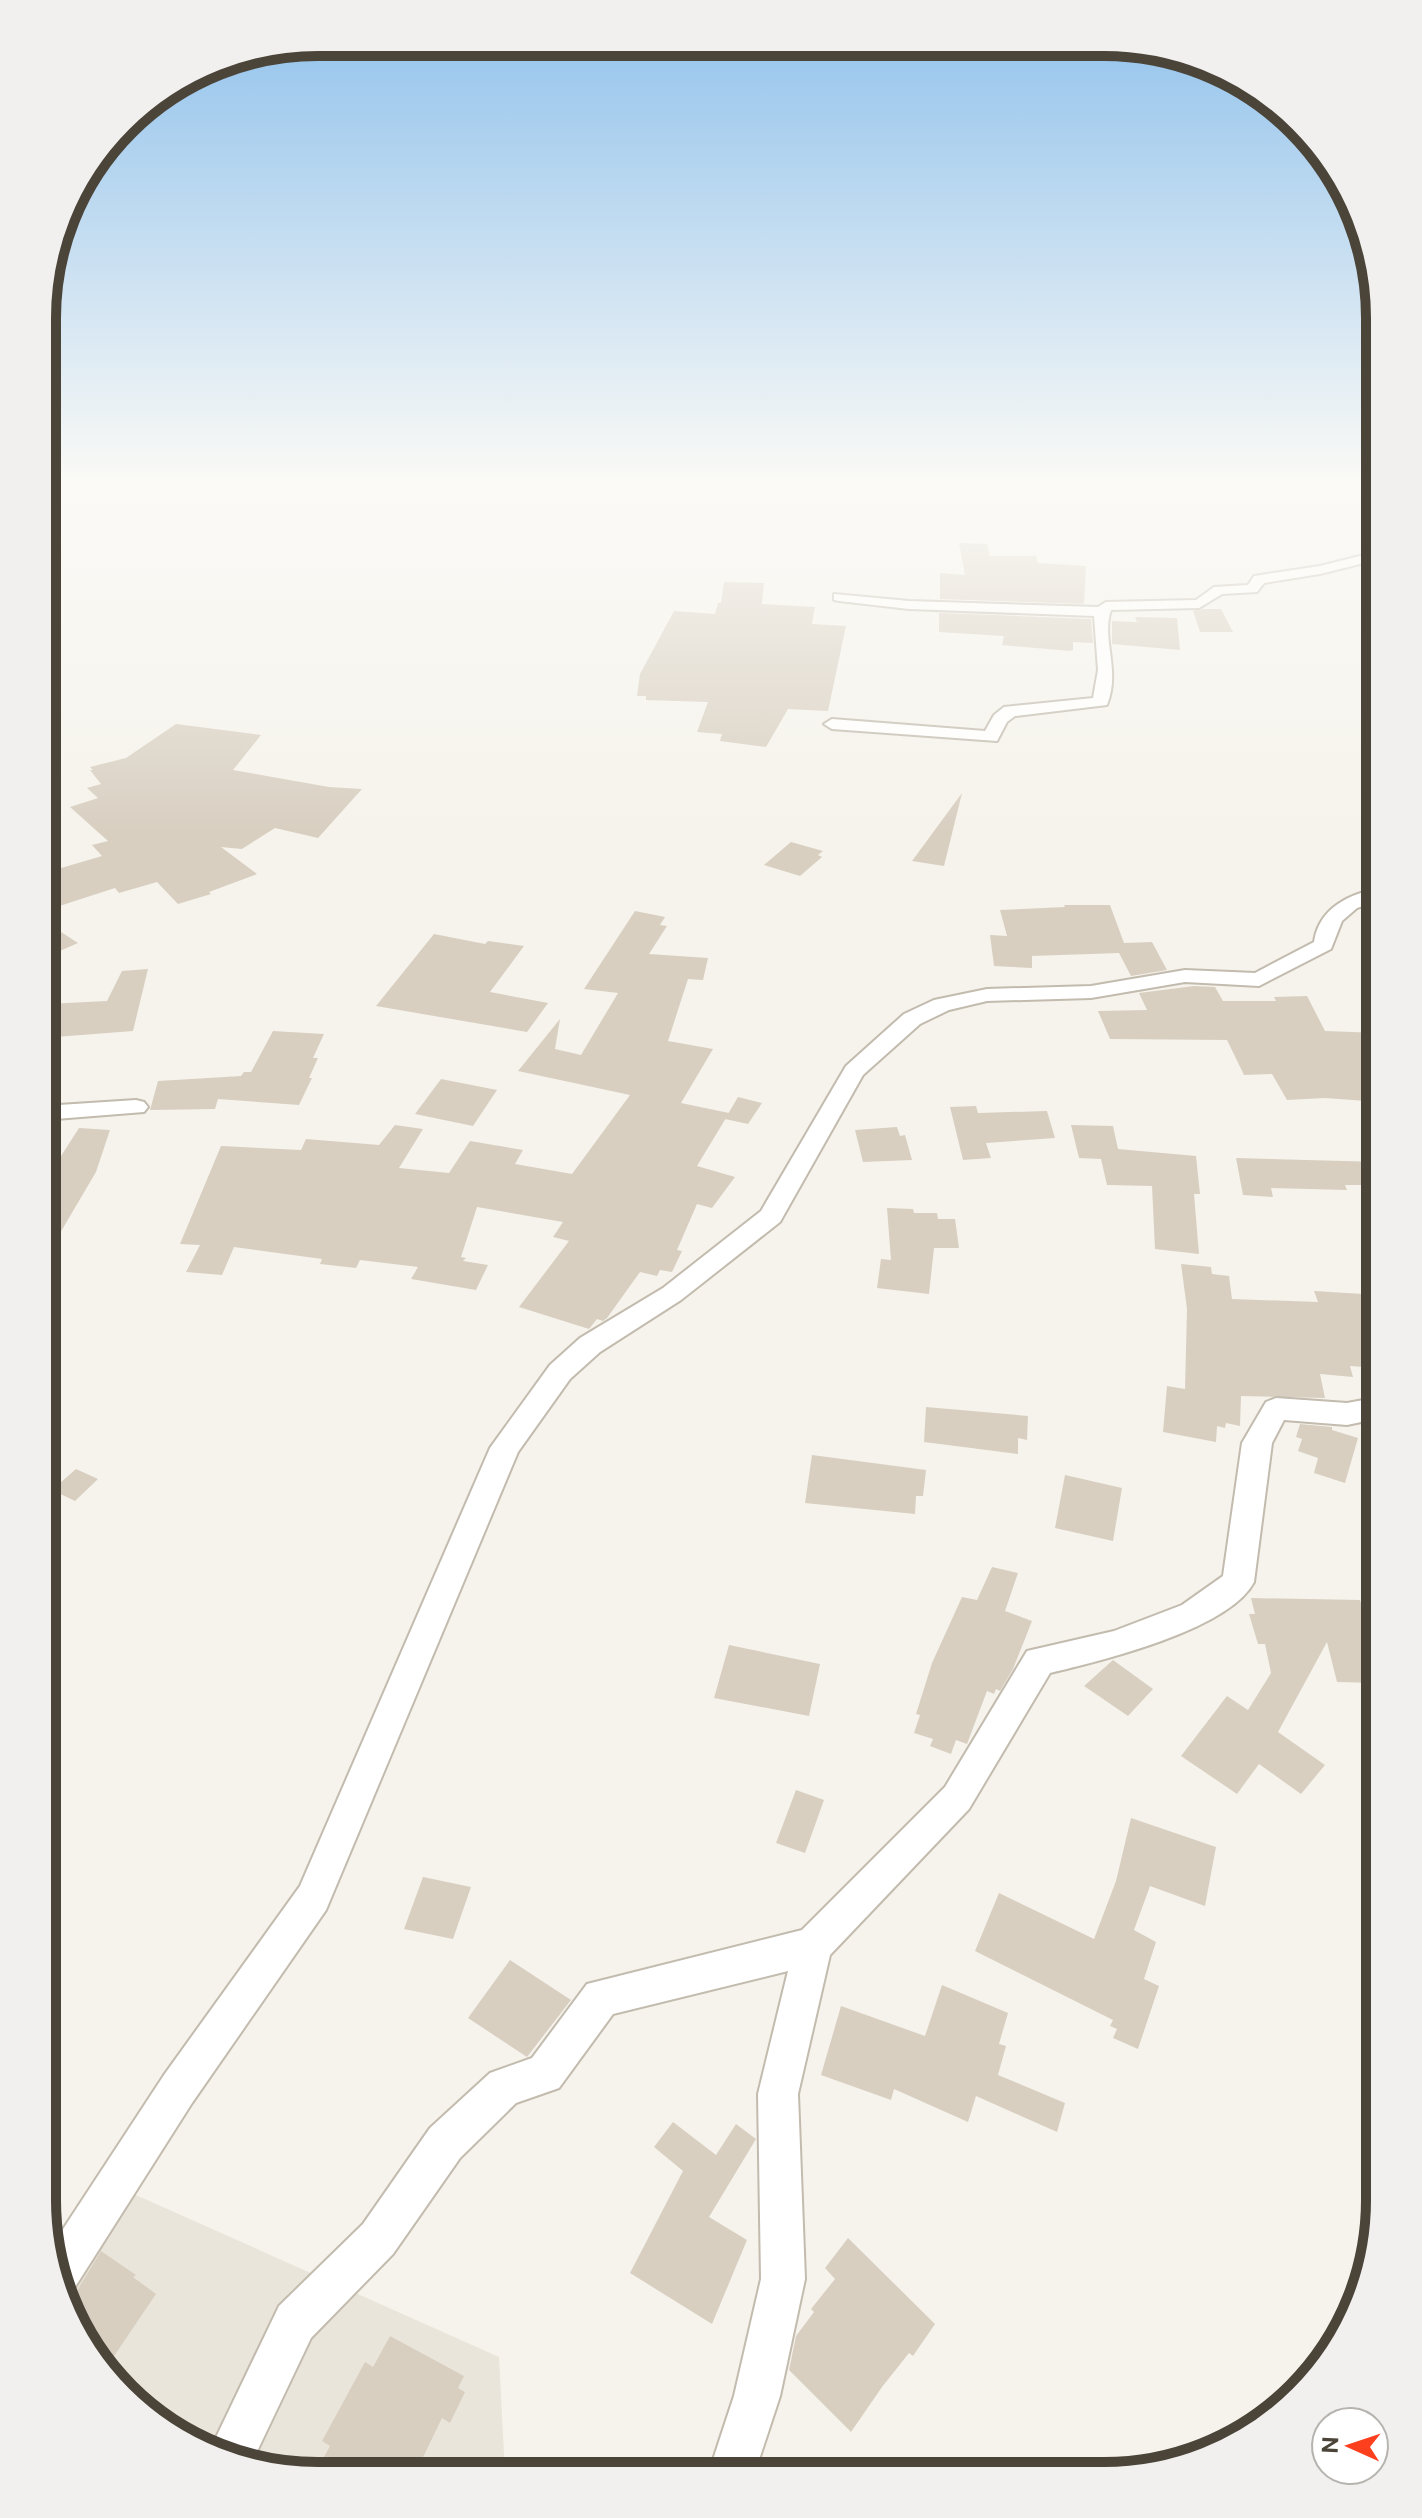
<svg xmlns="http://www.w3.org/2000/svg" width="1422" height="2518" font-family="'Public Sans',sans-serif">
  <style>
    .residential { fill: #eae5da }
    .building { fill: #d8cfc1 }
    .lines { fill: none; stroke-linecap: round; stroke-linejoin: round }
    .minor-casing { stroke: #c2bbae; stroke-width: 4 }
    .minor { fill: #fff; fill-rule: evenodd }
    .rim { fill: none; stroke: #4b4439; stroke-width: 10 }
  </style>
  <rect width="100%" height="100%" fill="#f6f3ec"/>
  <path class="residential" d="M127,2191L499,2357L505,2474H282L196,2448L136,2408L57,2289L48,2236Z"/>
  <path class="building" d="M959,543L987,544L990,556H1036L1038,563L1086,566L1084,604L940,599V573L965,575Z
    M724,582L764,583L762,604L815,607L812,624L846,626L828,711L788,709L766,747L720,741L722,734L697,732L708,702L646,700V696H637L640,674L674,611L715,614L718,603H721Z
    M1203,609H1221L1233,632H1200L1193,611Z
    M939,613L1091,619L1093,643L1073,642V650L1070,651L1002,645L1004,636L939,632Z
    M1135,617L1177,618L1180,650L1112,644V621L1137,622Z
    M176,724L261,735L233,770L329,787L362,789L318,838L275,828L242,849L221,847L257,874L209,892L211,894L178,904L157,882L119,893L115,888L44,911V873L102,856L92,845L108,841L70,807L98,798L87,788L101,784L90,770H93L90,767L126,758Z
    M962,793L944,866L912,861Z
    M791,842L823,851L818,855L822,857L800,876L764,865Z
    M1064,905H1110L1124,943L1152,942L1167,970L1131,976L1119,953L1032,956V968L994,966L990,935L1007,936L1000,910L1065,907Z
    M635,911L665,917L660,925L667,926L649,954L708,958L703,980L688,979L668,1041L713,1049L681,1103L729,1113L697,1166L735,1177L712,1208L697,1204L677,1250L682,1251L672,1272L660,1270L657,1276L640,1272L607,1318L603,1321L597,1319L589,1329L519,1307L569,1241L553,1237L563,1222L477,1207L461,1257L466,1258L463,1261L488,1265L476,1290L411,1279L418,1267L360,1260L356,1268L320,1264L322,1259L234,1247L222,1275L186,1272L200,1245L180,1244L221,1146L301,1150L306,1139L379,1145L395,1125L423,1129L399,1168L449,1173L470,1141L523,1150L515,1164L572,1174L630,1095L518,1071L560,1019L555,1049L581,1055L618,993L584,989Z
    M44,921L78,943L44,958Z
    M434,934L485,944L488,941L524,946L490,992L548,1003L527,1032L376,1006Z
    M148,969L133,1031L43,1038L47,1004L107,1001L122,971Z
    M1194,986L1215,987L1223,1001H1276L1274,997L1307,996L1325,1031L1380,1033V1102L1325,1098L1287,1100L1272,1074L1244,1075L1227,1040L1110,1039L1098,1011L1147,1010L1139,993Z
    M273,1031L324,1034L313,1058H318L309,1078H312L299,1105L218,1099L215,1109L150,1110L158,1081L241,1076L244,1072H251Z
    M441,1079L497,1090L473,1126L415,1114Z
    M738,1097L762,1103L748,1124L725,1119Z
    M976,1106L978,1113L1047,1111L1055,1138L986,1143L991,1158L963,1160L950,1107Z
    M1071,1125L1113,1126L1118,1149L1196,1156L1200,1194H1194L1199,1254L1155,1249L1152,1186L1107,1185L1101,1159L1079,1158Z
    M897,1127L900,1136L905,1135L912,1160L863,1162L855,1130Z
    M79,1128L110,1130L96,1172L43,1262V1166L54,1167Z
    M1236,1158L1380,1162V1185H1345L1347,1190L1271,1188L1273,1197L1243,1195Z
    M887,1208L913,1209L914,1213H937L938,1219H955L959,1248H934L929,1294L877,1288L881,1259L891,1260Z
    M1181,1264L1211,1267L1212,1274L1229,1276L1232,1299L1318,1302L1314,1291L1380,1295V1368L1350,1366L1353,1377L1320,1374L1325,1398L1241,1396L1240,1426L1226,1423L1225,1428L1217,1426L1216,1442L1163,1432L1167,1386L1185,1389L1187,1309Z
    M926,1407L1028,1416L1027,1440L1018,1438V1454L924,1442Z
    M1300,1424L1332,1427V1430L1358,1438L1345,1483L1314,1473L1318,1458L1298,1451L1302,1439L1296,1437Z
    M812,1455L926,1470L923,1496H916L915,1514L805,1503Z
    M76,1469L98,1479L75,1501L52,1490Z
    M1065,1475L1122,1488L1113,1541L1055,1528Z
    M992,1567L1018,1573L1005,1611L1032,1621L1013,1669L1000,1691L996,1689L994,1694L987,1691L967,1744L956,1740L951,1754L930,1746L933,1739L914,1733L920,1715L916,1714L932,1663L962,1597L977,1600Z
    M1251,1598L1360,1600L1376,1654H1369L1378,1683L1337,1682L1327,1642L1278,1732L1325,1765L1301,1794L1259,1764L1237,1794L1181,1756L1227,1696L1248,1710L1271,1673L1265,1644H1258L1249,1614H1255Z
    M729,1645L820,1664L809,1716L714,1698Z
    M1113,1660L1153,1689L1128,1716L1084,1686Z
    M796,1790L824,1800L805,1853L776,1843Z
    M1131,1818L1216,1847L1205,1906L1150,1886L1134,1930L1156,1942L1144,1979L1159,1986L1138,2049L1113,2038L1117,2029L1110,2026L1113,2020L975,1951L999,1893L1094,1939L1116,1881Z
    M423,1877L471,1887L453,1939L404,1929Z
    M510,1960L571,2000L527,2057L468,2018Z
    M942,1985L1008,2013L999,2044L1006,2046L998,2075L1065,2103L1057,2132L976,2096L968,2122L894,2089L891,2100L821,2075L841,2006L925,2036Z
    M673,2122L716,2155L736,2124L756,2139L709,2217L747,2240L712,2324L630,2273L683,2171L654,2147Z
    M848,2238L935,2324L913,2356L909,2353L882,2387L851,2432L789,2370L796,2336L814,2312L811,2309L835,2279L825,2268Z
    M101,2251L136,2275L133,2277L156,2294L108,2365L64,2301L73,2297Z
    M390,2336L464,2376L458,2388L465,2392L450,2423L442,2418L415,2474H350L324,2457L330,2446L322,2441L365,2362L373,2367Z"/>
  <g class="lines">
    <g class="minor-casing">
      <path id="minor" d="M1380,551V559L1320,574L1264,583L1257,592L1222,594L1199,608L1111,610C1101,639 1121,670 1107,705L1015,716L1007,722L997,741L832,729L824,724L832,719L985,731L994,715L1004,707L1093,698L1098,670L1094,616L909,609L839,601L834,600V594L909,601L1098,607L1106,602L1196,600L1214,587L1248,585L1254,576L1320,566Z
        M1380,888V900L1357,908L1342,921L1331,949L1259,986L1185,982L1091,998L987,1001L949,1010L920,1024L863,1075L780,1222L681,1300L600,1352L570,1379L518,1452L326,1910L192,2103L70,2295L63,2298L57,2289L50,2249L164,2075L300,1886L490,1448L550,1365L580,1338L663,1288L761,1211L846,1066L904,1014L934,1000L987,989L1091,986L1185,970L1255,973L1314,942C1319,908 1349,894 1380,888Z
        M136,1100L144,1102L148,1107L144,1112L43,1120V1106Z
        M1380,1397V1418L1347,1425L1284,1420L1272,1443L1254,1582C1229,1630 1100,1661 1050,1673L969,1809L830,1955L798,2094L805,2279L780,2396L754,2475H708L734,2396L761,2279L758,2094L788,1971L613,2014L559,2088L516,2103L460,2158L393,2254L311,2338L251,2464L209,2452L279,2306L363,2224L430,2128L490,2073L532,2058L587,1984L802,1930L945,1787L1027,1651L1114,1631L1182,1605L1223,1576L1242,1443L1266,1402L1276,1398L1347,1403Z"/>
    </g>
    <use href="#minor" class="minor"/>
  </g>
  <linearGradient id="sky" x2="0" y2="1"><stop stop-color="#8fc1ec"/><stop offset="0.58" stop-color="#fbfaf6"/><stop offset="1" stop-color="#fbfaf6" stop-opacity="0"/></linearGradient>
  <rect width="1422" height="833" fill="url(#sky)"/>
  <path d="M0 0H1422V2518H0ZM318 56H1104A262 262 0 0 1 1366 318V2200A262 262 0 0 1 1104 2462H318A262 262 0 0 1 56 2200V318A262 262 0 0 1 318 56Z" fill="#f1f0ef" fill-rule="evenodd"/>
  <path class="rim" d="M318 56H1104A262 262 0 0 1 1366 318V2200A262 262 0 0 1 1104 2462H318A262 262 0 0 1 56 2200V318A262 262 0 0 1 318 56Z"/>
  <g transform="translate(1350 2446) rotate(273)"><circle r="38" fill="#ffffff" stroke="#b7b4b0" stroke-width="2"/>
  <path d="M0-6L14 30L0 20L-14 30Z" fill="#fc3f1d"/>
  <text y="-12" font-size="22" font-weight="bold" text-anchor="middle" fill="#4b4439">N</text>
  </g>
</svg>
